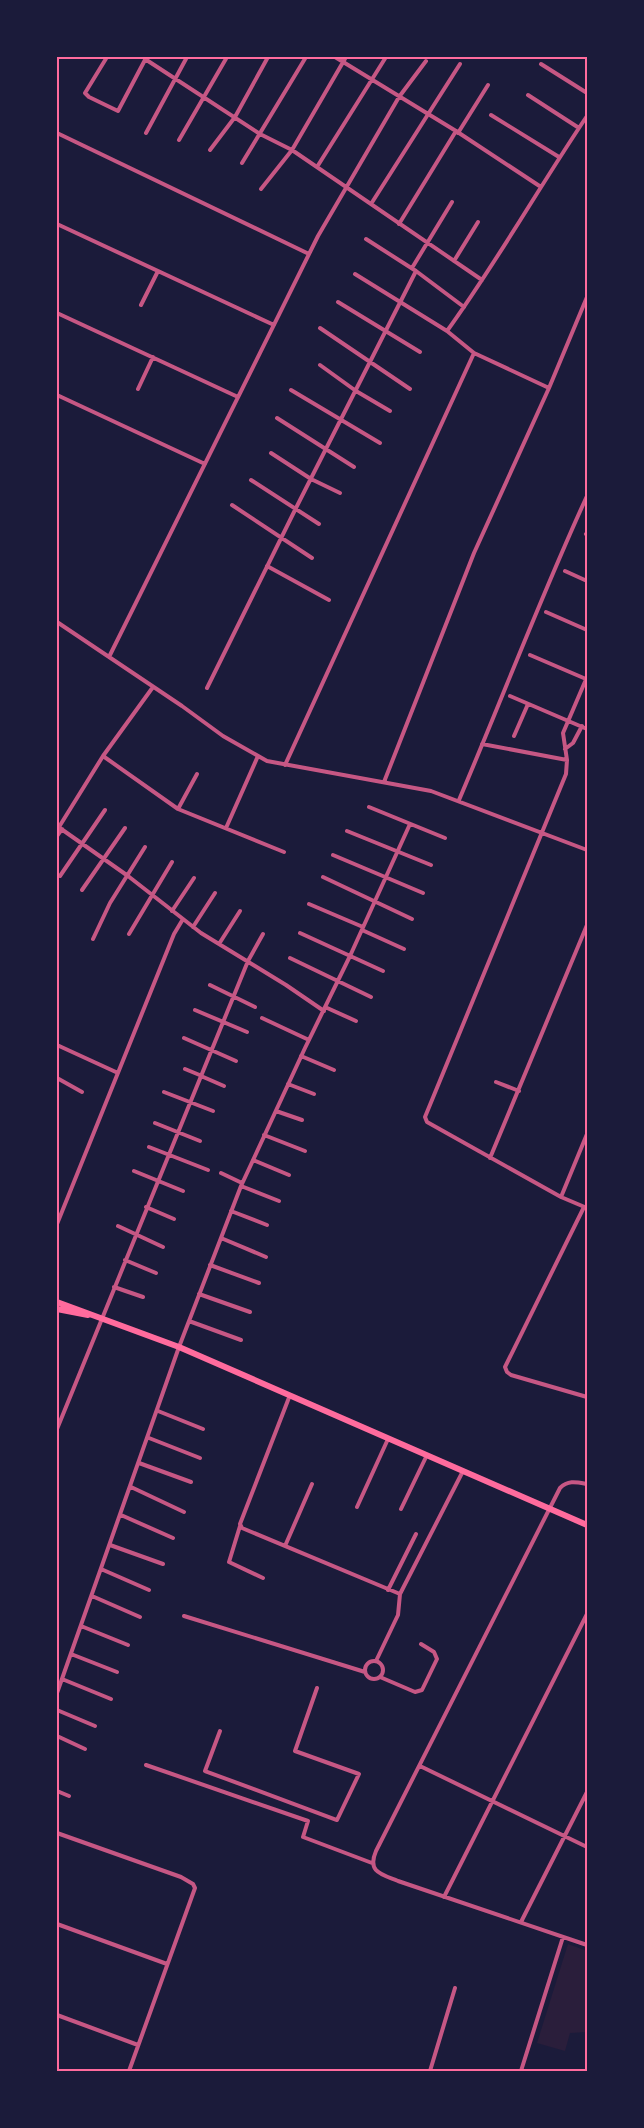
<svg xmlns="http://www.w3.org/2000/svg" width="644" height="2128" font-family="Manrope,sans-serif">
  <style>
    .green { fill: #2a1e3b }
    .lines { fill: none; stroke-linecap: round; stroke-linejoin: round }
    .minor { stroke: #c65784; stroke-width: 4 }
    .secondary { stroke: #ff6b9d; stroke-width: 6 }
    .neatline { fill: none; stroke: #ff6b9d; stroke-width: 2 }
  </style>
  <rect width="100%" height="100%" fill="#1b1b3a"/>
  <path class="green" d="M568,1944L587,1951V2032L570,2033L565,2051L537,2043Z"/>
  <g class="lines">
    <path class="minor" d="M107,57L85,93L89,97L118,111L146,58
      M335,57L456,131L541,187
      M145,59L260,134L292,150L482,280
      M541,64L587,93
      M528,95L579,128
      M491,115L559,157
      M57,133L309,254
      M146,133L187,57
      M458,133L488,85
      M179,140L227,57
      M210,150L235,117L268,57
      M242,163L306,57
      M317,167L386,57
      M261,189L292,150L346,57
      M371,204L460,64
      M57,224L274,325
      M399,224L456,131
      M366,239L416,271L464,307
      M454,261L478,222
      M412,268L452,202
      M355,274L447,331
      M338,302L420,352
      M141,305L158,271
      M57,313L238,397
      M320,328L410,389
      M320,365L356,391L390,411
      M549,388L474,353L447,331C497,262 539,187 587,116
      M138,389L153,357
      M291,390L380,443
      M57,395L205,464
      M277,418L354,467
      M271,453L311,479L340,493
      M251,480L319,524
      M232,505L312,558
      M586,534L587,535
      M267,566L329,600
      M565,571L587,581
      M546,612L587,630
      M57,622L182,706L223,736L267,761L431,791L587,850
      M530,655L586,679
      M109,657L318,236L399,97L426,61
      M207,688L295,510L416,271
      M510,696L587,729
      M514,736L528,704
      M482,744L567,760
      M565,749L573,743L582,726
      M103,756L178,809L284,852
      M285,765L474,353
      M384,782L474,553L549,388L587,297
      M459,800C502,699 541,596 587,496
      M369,807L445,838
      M178,809L197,774
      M57,826L128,876L201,933L286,985L324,1011
      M59,827L103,756L153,687
      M226,828L258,756
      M347,831L431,865
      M57,836L62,829
      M333,855L423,893
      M60,876L105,810
      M323,877L412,919
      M82,890L125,828
      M309,904L363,927
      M172,911L194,878
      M193,927L215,893
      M362,930L404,949
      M300,933L383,971
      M129,934L172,862
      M93,939L110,903L145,847
      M219,944L240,911
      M290,958L371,997
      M210,985L255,1007
      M325,1007L356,1021
      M195,1010L247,1032
      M262,1018L309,1040
      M184,1038L236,1061
      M57,1045L118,1073
      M301,1056L334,1070
      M185,1069L202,1076
      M201,1076L224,1086
      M57,1078L82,1092
      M496,1082L519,1091
      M288,1084L314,1094
      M164,1092L213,1111
      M276,1111L302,1120
      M155,1123L200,1141
      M587,1134L561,1197L587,1208
      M264,1135L305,1151
      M149,1147L208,1170
      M490,1158L587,925
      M253,1160L289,1175
      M134,1171L183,1191
      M221,1173L242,1183
      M241,1186L279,1201
      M561,1197L427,1122L425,1117L566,774L567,760L563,733L587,677
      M146,1207L174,1219
      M584,1207L505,1367L507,1372L511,1375L587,1397
      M231,1211L267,1225
      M57,1224L174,934L183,919
      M118,1226L163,1247
      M221,1238L266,1257
      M125,1260L156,1273
      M210,1265L259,1283
      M114,1287L143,1297
      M199,1294L250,1312
      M189,1321L241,1340
      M290,1395L240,1524L242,1528L400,1594L463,1471
      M158,1411L203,1429
      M57,1429L248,961L263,934
      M149,1438L200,1458
      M139,1463L191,1482
      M587,1484C576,1482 568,1480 560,1488L376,1851C367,1872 381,1874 398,1881L587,1945
      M131,1487L184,1512
      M357,1507L388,1439
      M401,1509L427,1455
      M121,1515L173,1538
      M240,1526L229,1562L263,1578
      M110,1545L163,1564
      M285,1546L312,1484
      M101,1569L149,1590
      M388,1590L416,1534
      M92,1596L140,1617
      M184,1616L365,1672
      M81,1626L128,1645
      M71,1654L117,1672
      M365 1670a9 9 0 1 1 18 0a9 9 0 1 1-18 0Z
      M376,1661L398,1615L400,1594
      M380,1677L415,1692L422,1690L437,1659L434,1652L421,1644
      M62,1679L111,1699
      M57,1693L179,1347L241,1186L305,1048L350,956L410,824
      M57,1710L95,1726
      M220,1731L205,1771L337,1820L359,1774L295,1751L317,1688
      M57,1736L85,1749
      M146,1765L308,1821L303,1837L372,1863
      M420,1766L587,1847
      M57,1791L69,1796
      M57,1833L181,1877L193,1884L195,1888L129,2071
      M444,1897L587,1614
      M521,1922L587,1792
      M57,1924L167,1964
      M57,2015L138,2045
      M430,2071L455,1988
      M521,2071L563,1937"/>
    <path class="secondary" d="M57,1302L179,1347L587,1525
      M57,1309L88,1315"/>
  </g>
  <rect width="644" height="2128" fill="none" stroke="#1b1b3a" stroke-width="117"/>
  <rect x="58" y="58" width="528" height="2012" class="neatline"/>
</svg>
